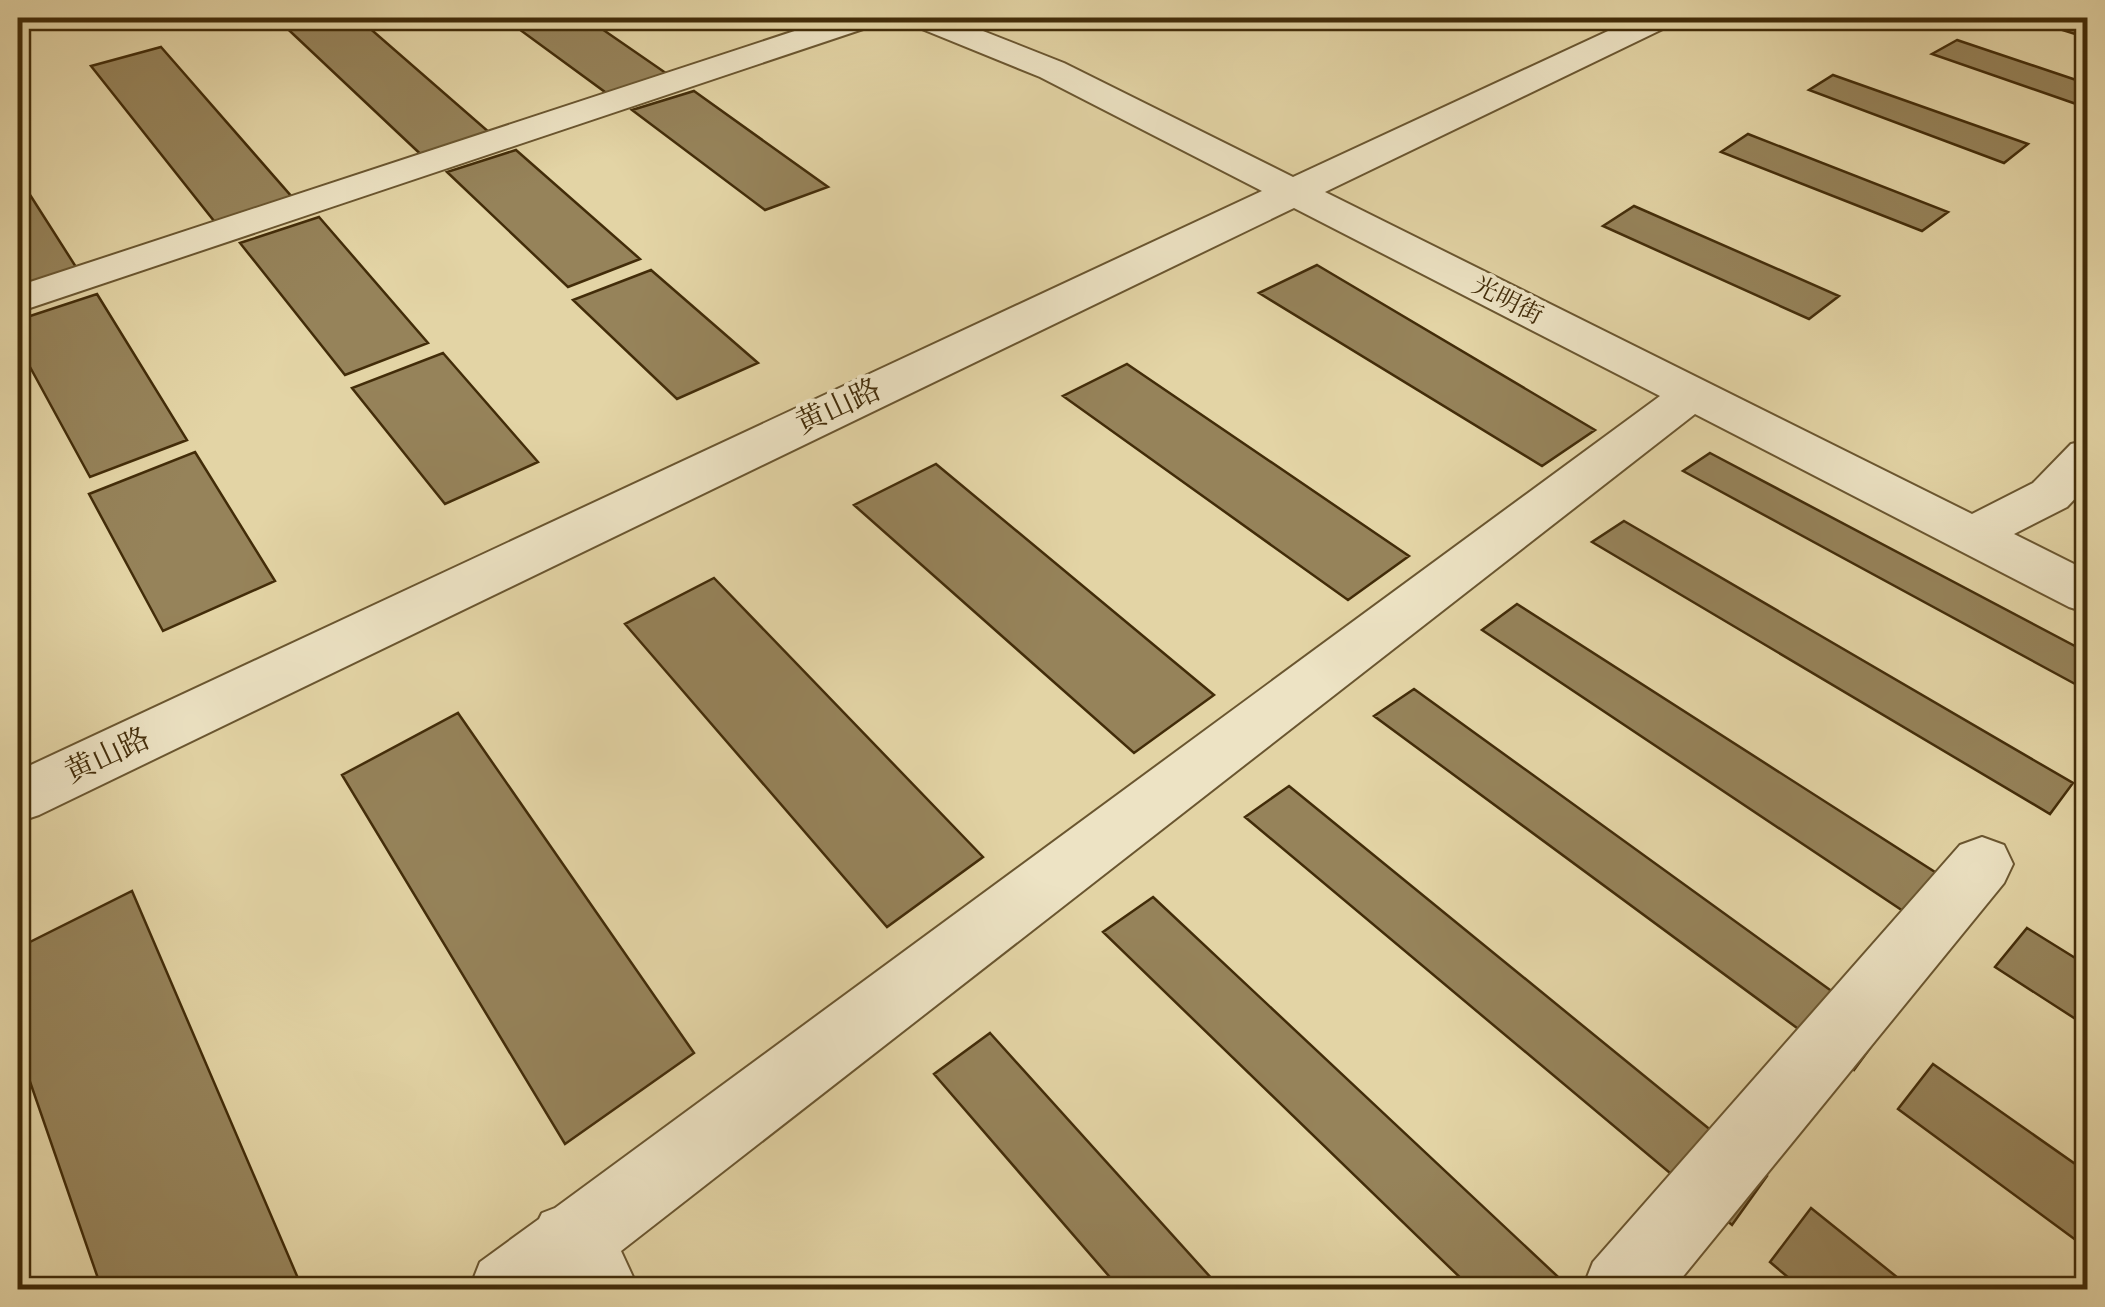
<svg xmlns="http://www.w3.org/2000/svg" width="2105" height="1307" font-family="'IM FELL Great Primer','Noto Serif SC',serif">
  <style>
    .building { fill: #96835a; stroke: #422c09; stroke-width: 2.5 }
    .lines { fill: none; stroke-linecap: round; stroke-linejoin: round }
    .minor-casing { stroke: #6a5630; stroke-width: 4 }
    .minor { fill: #ede3c4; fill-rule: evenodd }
    .labels { text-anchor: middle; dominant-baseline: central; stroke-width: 8; stroke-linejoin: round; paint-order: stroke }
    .far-street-label { font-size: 25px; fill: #422c09; stroke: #ede3c4 }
    .street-label { font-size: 30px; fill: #422c09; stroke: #ede3c4 }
  </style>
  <rect width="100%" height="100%" fill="#e3d4a5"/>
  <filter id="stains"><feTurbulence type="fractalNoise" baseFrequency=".002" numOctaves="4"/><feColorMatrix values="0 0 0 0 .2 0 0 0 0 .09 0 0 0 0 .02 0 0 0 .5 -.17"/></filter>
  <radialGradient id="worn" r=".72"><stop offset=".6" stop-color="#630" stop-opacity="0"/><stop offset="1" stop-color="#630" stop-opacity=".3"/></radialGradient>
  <path class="building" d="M276,18H358L498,140L430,163Z
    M504,18H586L676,80L616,100Z
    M2024,18H2088V38Z
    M1957,40L2088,84V102L2082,106L1932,54Z
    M161,47L299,205L222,231L91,66Z
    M1833,75L2028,144L2004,163L1809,90Z
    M694,91L828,187L765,210L632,110Z
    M1748,134L1948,212L1922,231L1721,152Z
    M516,150L640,259L568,287L447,172Z
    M18,176L83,278L18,299Z
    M1634,206L1839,296L1809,319L1603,226Z
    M319,217L428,343L345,375L240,243Z
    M1317,265L1595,430L1542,466L1259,293Z
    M651,270L758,363L677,399L573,300Z
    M97,294L187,440L90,477L18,345V320Z
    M443,353L538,462L445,504L352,388Z
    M1127,364L1409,556L1348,600L1063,396Z
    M195,452L275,581L163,631L89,494Z
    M1710,453L2088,653V691L1683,471Z
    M936,464L1214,695L1134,753L854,505Z
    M1624,521L2073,783L2050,814L1592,542Z
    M714,578L983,857L887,927L625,624Z
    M1517,604L1977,899L1951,943L1482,630Z
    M1414,689L1884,1029L1854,1070L1374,716Z
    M458,713L694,1053L565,1144L342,775Z
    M1289,786L1767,1176L1732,1225L1245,817Z
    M132,891L303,1290H102L18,1047V948Z
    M1153,897L1572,1290H1473L1103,932Z
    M2027,928L2088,966V1027L1995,967Z
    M990,1033L1222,1290H1121L934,1074Z
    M1933,1064L2088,1173V1249L1898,1109Z
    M1811,1208L1913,1290H1803L1770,1262Z"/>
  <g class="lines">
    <g class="minor-casing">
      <path id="minor" d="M834,18H880L875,25L18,312V286Z
        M907,18H950L1064,63L1293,177L1636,18H1675L1671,25L1325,192L1972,514L2033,483L2071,444L2088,440V485L2067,507L2014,534L2088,571V613L2069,607L1695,414L621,1251L639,1290H469L480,1262L539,1219L542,1213L555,1208L1660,396L1294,208L39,815L18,822V771L1262,191L1040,77L912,25Z
        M1982,837L2004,845L2013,864L2004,883L1672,1290H1582L1593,1262L1960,845Z"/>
    </g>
    <use href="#minor" class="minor"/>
  </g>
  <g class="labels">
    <g class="far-street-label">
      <text transform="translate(1508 300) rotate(27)">光明街</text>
    </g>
    <g class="street-label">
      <text transform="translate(838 406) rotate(-25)">黄山路</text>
      <text transform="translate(107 755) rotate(-25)">黄山路</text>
    </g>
  </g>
  <rect width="2105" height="1307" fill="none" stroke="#e3d4a5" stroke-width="60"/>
  <rect x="20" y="20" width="2065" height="1267" fill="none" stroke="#422c09" stroke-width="5"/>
  <rect x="30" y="30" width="2045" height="1247" fill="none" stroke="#422c09" stroke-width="2.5"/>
  <rect width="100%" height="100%" filter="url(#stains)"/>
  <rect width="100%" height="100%" fill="url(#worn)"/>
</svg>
